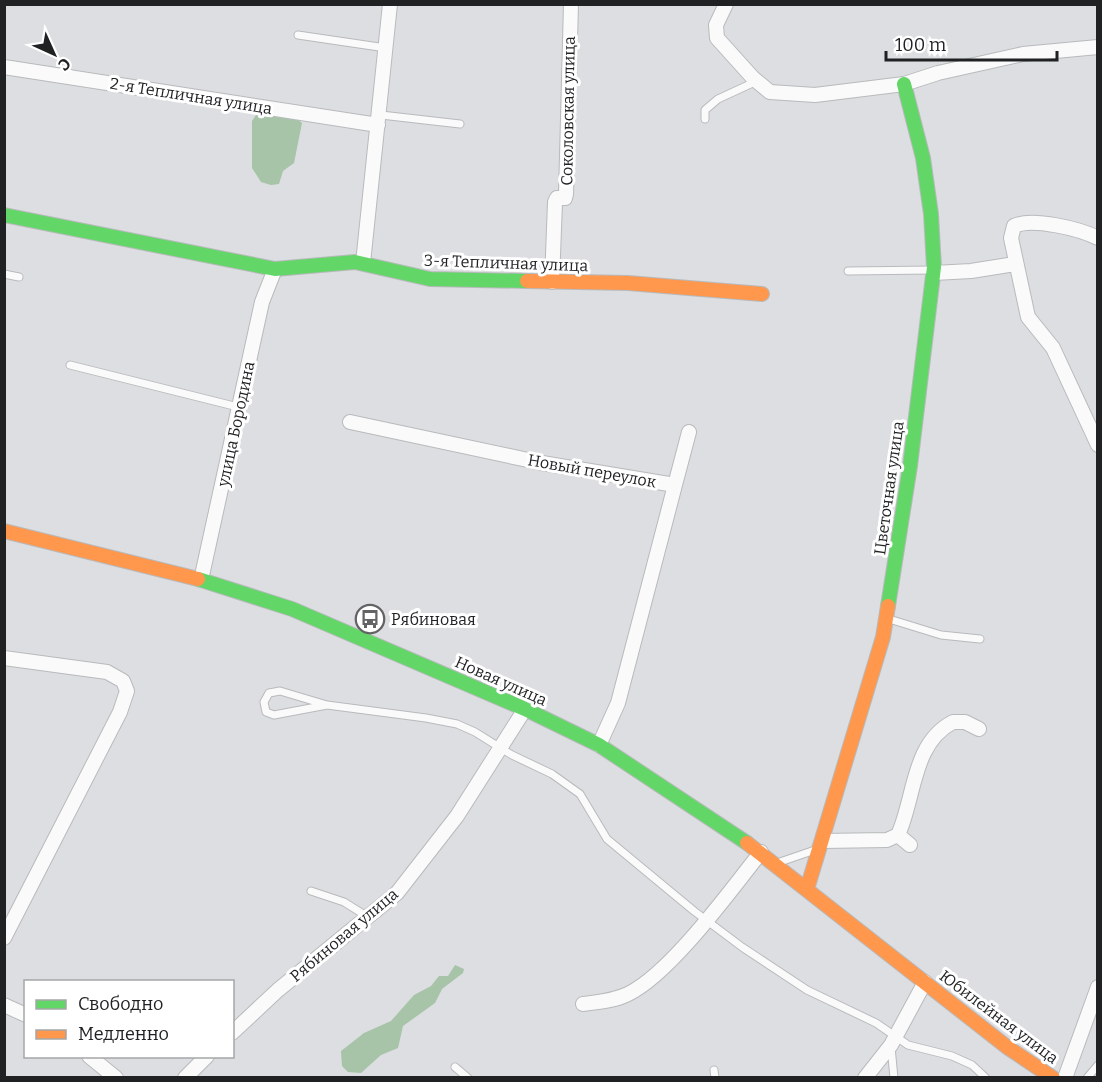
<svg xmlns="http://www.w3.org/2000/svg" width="1102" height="1082" font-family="Bitter,serif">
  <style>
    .forest { fill: #a7c4a9 }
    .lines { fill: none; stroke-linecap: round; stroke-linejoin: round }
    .lane-casing { stroke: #b8babc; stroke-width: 9 }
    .street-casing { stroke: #b8babc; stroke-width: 16 }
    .fast-casing { stroke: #b8babc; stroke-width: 16 }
    .slow-casing { stroke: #b8babc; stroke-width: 16 }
    .lane { stroke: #fafafa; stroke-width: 7 }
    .street { stroke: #fafafa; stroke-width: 14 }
    .fast { stroke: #63d668; stroke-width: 14 }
    .slow { stroke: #ff974d; stroke-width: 14 }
    .labels { text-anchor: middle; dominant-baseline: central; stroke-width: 6; stroke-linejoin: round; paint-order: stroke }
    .street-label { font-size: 16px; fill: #1f2122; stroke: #fff }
    .poi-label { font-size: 16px; fill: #1f2122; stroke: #fff; text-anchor: start }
  </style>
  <rect width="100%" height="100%" fill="#dcdee1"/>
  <path class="forest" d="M264,113L296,118L302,123L294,163L283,171L279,184L271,185L261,182L252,168V121L256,115Z
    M455,965L464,969L463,973L442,989L435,1003L403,1026L398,1048L381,1055L361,1073L348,1072L342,1066L341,1051L364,1033L391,1021L414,995L431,986L439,976H448Z"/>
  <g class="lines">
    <g class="lane-casing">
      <path id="lane" d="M298,35L386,48
        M381,115L460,124
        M705,119V110L718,99L757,81
        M848,271L932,270
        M4,274L19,277
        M70,365L238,407
        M889,619L941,635L980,639
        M327,705L274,715L266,712L264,702L269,693L280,691L327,705L426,718L457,724L475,732L512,755L552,774L580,794L607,839L694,911L742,947L807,990L876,1023L908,1045L952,1056L972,1065L986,1078
        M780,862L815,850
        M311,891L344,902L368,917
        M891,1047L894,1078
        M455,1067L468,1078
        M714,1070L715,1078
        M1087,1078L1098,1065"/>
    </g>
    <g class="street-casing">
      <path id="street" d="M726,4L716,25L717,38L753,78L770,92L815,95L904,84L938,73L1023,54L1098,47
        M4,67L378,125
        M1098,238C1080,229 1032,217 1014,226L1011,238L1028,317L1053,348L1098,445
        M363,263L390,4
        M934,273L971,271L1015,264
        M552,282L555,202L557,198H565L566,194L571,4
        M350,422L542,463L675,485L618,703L599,745
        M675,485L689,432
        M201,580L262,302L275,269
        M4,658L107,672L123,681L127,691L120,712L4,938
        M898,835C915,798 912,743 953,722H965L979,729
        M822,841L887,840L898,835L910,845
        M583,1004C598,1002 614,1001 628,994C670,974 731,890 761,852
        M4,1005L26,1015
        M232,1033L278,990L397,893L457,816L525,709
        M89,1056L116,1078
        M185,1078L207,1056
        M865,1078L891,1045L925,982
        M1065,1078L1098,987"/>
    </g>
    <g class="fast-casing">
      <path id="fast" d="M4,215L275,269L355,262L430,279L527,281
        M198,579L292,609L525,709L599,745L747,843
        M888,606L910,466L934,267L931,214L923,158L904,84"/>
    </g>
    <g class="slow-casing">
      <path id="slow" d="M527,281L628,283L762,294
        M4,531L198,579
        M747,843L1007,1047L1053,1078
        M807,889L883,637L888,606"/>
    </g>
    <use href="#lane" class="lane"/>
    <use href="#street" class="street"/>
    <use href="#fast" class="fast"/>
    <use href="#slow" class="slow"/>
  </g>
  <defs>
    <g id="bus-ring" transform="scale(1.5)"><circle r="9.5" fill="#fff" stroke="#616365" stroke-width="1.5"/><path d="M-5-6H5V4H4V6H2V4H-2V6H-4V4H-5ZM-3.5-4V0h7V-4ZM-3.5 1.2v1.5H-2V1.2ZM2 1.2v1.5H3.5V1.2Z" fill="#616365"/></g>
  </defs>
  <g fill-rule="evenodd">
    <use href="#bus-ring" x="370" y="619"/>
  </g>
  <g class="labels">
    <g class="street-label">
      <text transform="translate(191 96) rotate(9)">2-я Тепличная улица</text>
      <text transform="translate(568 111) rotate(-89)">Соколовская улица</text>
      <text transform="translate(506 263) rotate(2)">3-я Тепличная улица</text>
      <text transform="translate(236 424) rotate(-78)">улица Бородина</text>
      <text transform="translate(592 471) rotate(10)">Новый переулок</text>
      <text transform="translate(889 488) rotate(-82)">Цветочная улица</text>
      <text transform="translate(501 681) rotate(24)">Новая улица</text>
      <text transform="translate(344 935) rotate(-40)">Рябиновая улица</text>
      <text transform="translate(999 1017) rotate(37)">Юбилейная улица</text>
    </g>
    <g class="poi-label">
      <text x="391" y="619">Рябиновая</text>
    </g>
  </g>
  <rect width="1102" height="1082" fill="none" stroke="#1f2122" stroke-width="12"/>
  <rect x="24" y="980" width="210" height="78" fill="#ffffff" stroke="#a5a6a7" stroke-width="1.5"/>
  <rect x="36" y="1000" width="30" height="9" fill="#63d668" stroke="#a5a6a7" stroke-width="1.5"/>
  <text x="78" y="1010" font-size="18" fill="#1f2122">Свободно</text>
  <rect x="36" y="1030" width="30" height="9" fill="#ff974d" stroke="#a5a6a7" stroke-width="1.5"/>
  <text x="78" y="1040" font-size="18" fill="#1f2122">Медленно</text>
  <g transform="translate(54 54) rotate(135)" stroke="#ffffff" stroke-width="4.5" paint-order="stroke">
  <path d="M0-4.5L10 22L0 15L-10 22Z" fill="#1f2122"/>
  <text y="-9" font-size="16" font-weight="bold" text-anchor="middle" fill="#1f2122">С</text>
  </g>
  <path d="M886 51v9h171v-9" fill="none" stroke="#1f2122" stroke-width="3"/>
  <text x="895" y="51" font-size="18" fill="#1f2122" stroke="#ffffff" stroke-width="4.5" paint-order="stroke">100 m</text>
</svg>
